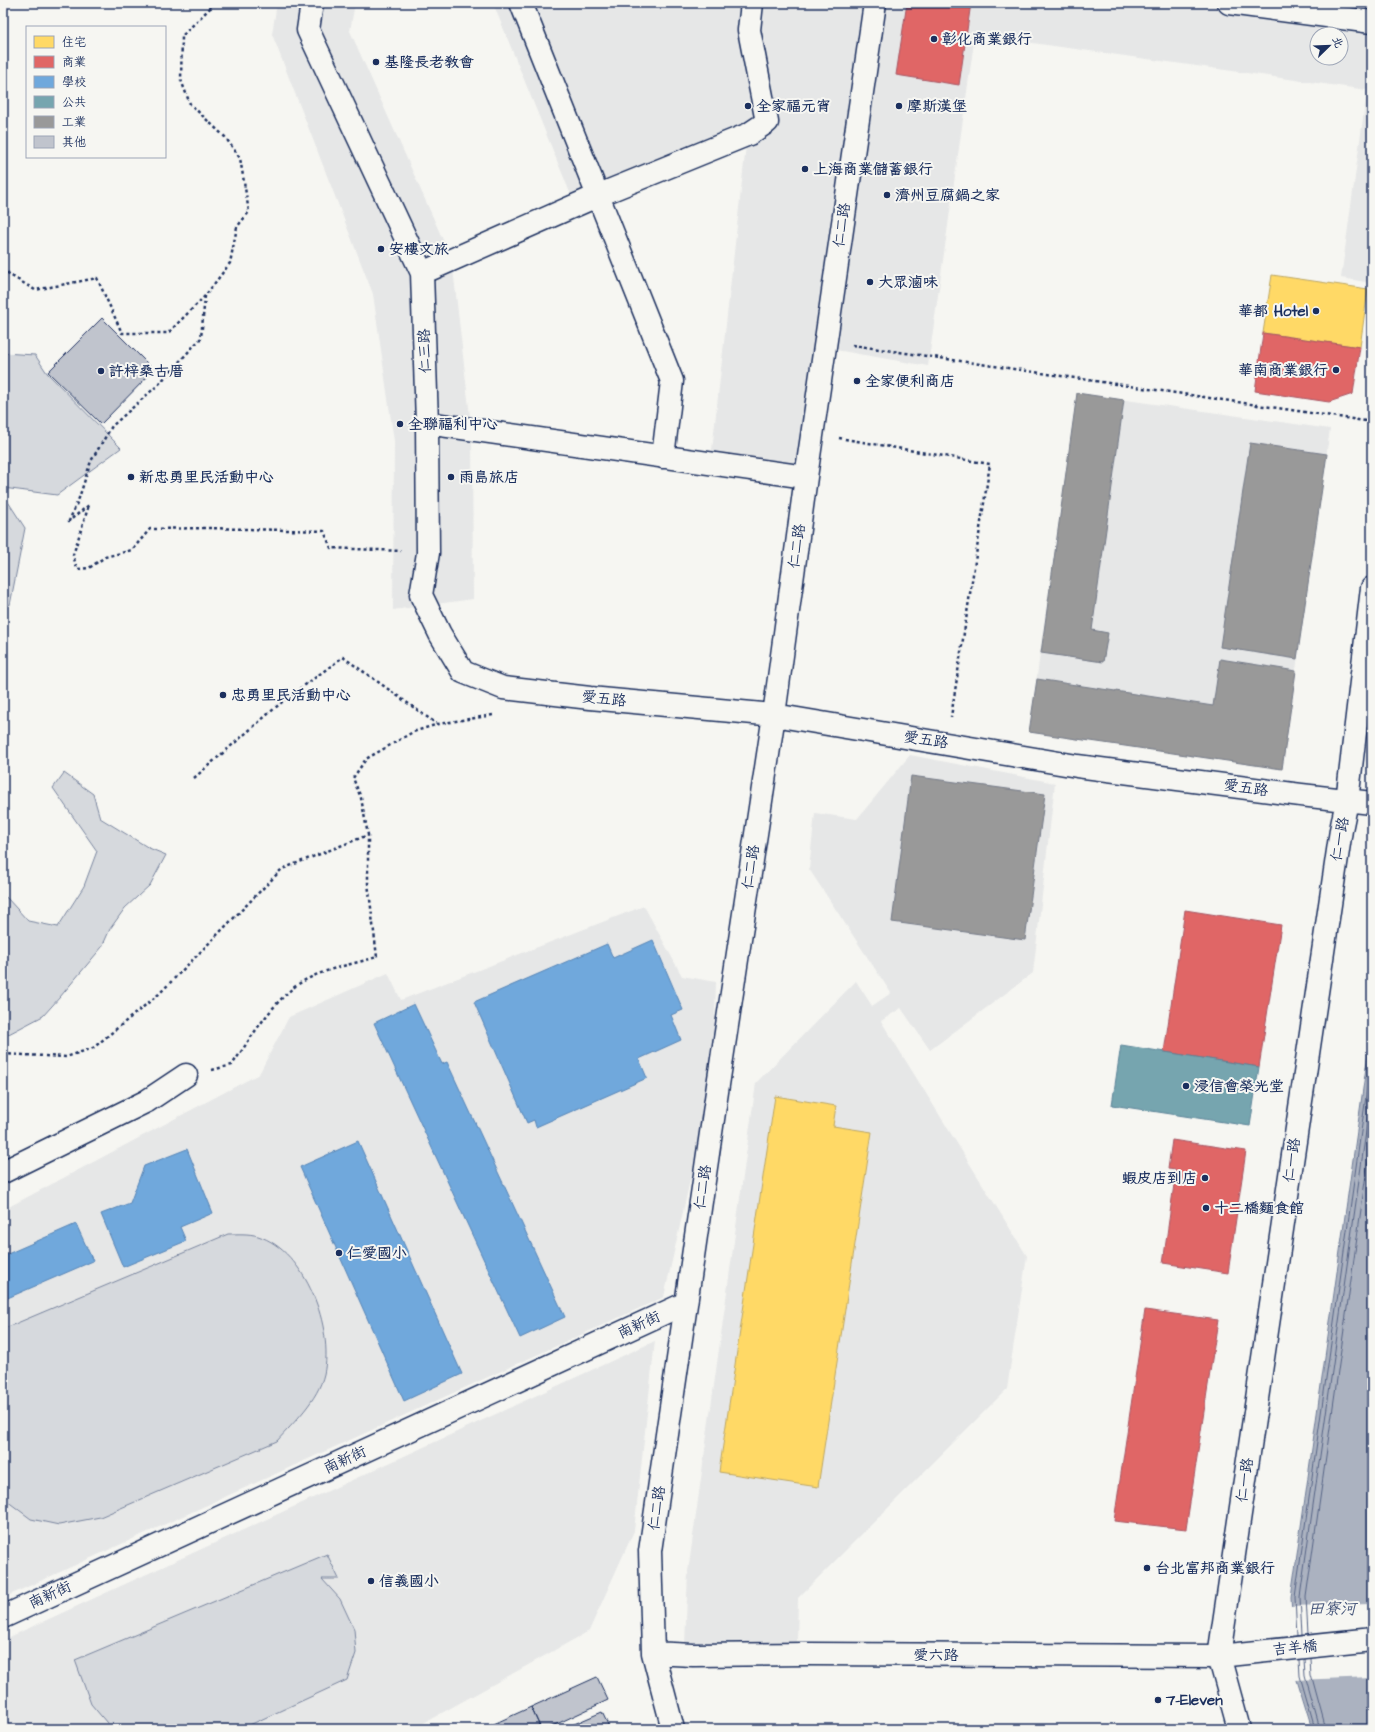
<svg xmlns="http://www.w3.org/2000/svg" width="1375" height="1732" font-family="'Architects Daughter','LXGW WenKai TC',sans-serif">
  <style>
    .built { fill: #e6e7e7; fill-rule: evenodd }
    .green { fill: #d6d9dd; stroke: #78849e }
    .water { fill: #abb2c0; stroke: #717e99 }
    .pier { fill: #f6f6f2 }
    .homes { fill: #ffd966; stroke: #bba664 }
    .shops { fill: #e06666; stroke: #a55664 }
    .schools { fill: #6fa8dc; stroke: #5684b6 }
    .public { fill: #76a5af; stroke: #5b8297 }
    .industry { fill: #999; stroke: #737987 }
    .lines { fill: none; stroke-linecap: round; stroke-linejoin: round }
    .shore { stroke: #556385; stroke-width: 1 }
    .building { fill: #c0c4cd; stroke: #1b2f5e }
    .minor-casing { stroke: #1b2f5e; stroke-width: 25 }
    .path { stroke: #1b2f5e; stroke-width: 2.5; stroke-dasharray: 3 3; stroke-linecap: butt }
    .minor { stroke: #f6f6f2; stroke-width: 22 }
    .poi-dot { fill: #1b2f5e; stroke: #f6f6f2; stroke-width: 1.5 }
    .labels { text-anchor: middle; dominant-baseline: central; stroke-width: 4; stroke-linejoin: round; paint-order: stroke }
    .poi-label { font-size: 15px; font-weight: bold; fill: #1b2f5e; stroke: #f6f6f2; text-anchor: start }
    .street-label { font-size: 15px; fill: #1b2f5e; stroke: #f6f6f2 }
    .water-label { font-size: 16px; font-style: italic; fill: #46567b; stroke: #f6f6f2 }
  </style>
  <rect width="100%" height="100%" fill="#f6f6f2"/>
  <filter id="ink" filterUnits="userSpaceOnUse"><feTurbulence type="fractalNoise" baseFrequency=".025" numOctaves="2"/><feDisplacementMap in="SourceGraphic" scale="8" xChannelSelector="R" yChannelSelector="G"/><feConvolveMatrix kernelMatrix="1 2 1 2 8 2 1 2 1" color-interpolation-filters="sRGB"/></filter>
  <g filter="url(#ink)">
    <path class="built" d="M277,3H355L350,31L452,260L472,434L473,599L393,610L394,441L373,294L272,34Z
      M493,3H1372V283L1341,278L1367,90L975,35L928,366L830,349L811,474L711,459L746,145L575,205ZM1317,34H1341V58H1317Z
      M1077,393L1330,429L1282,769L1029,732Z
      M910,755L1055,783L1033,973L930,1050L901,1008L881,1021L1027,1256L1007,1389L798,1598L797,1642L685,1644L688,1572L756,1083L856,981L872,1006L891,993L809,869L815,813L857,819ZM775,1096L836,1106L833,1126L872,1133L818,1487L719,1471Z
      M644,906L682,976L716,982L713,1077L664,1297L3,1598V1210L259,1074L289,1017L388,973L401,1000Z
      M655,1341L634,1531L589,1631L413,1729H3V1640Z"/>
    <path class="green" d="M3,353L35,355L47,373L121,448L57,495L3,488Z
      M3,494L25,528L10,605L3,602Z
      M64,773L93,794L100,818L149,848L166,855L150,885L125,908L110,929L102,947L60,997L43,1016L3,1037V896L7,898L28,921L58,927L84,886L97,851L53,788Z
      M228,1234C237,1234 249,1233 258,1236C306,1251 334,1329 324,1374C318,1400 294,1422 277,1441L100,1517L59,1525L31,1519L3,1498V1329Z
      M327,1554L339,1579H322L340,1599L354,1629L356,1653L347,1680L241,1729H112L91,1704L75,1660Z"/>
    <path class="water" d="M1372,1025V1729H1312L1296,1677L1291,1597Z"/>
    <path class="pier" d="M1372,1604V1677L1295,1680L1289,1606Z"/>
    <path class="homes" d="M1272,275L1368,289L1360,347L1263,333Z
      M775,1096L836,1106L833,1126L872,1132L818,1487L719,1472Z"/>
    <path class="shops" d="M907,3H971L959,85L896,75Z
      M1263,333L1360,347L1353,394L1329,402L1255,391Z
      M1185,910L1281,925L1259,1067L1164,1052Z
      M1172,1140L1246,1151L1228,1273L1163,1263L1176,1170L1168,1169Z
      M1145,1310L1218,1320L1186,1529L1114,1521Z"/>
    <path class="schools" d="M653,940L683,1010L671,1015L681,1040L639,1059L647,1078L536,1127L534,1120L527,1123L474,1002L607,944L613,958Z
      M414,1004L442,1064L447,1062L565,1317L520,1338L374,1023Z
      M358,1141L462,1374L404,1401L300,1167Z
      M187,1149L213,1213L180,1227L186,1241L123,1267L101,1214L130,1203L144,1166Z
      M76,1224L93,1261L3,1300V1256Z"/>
    <path class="public" d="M1121,1045L1259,1067L1250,1126L1112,1105Z"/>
    <path class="industry" d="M1077,393L1124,400L1092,630L1108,633L1103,662L1041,653Z
      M1250,443L1327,454L1297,659L1220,647Z
      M1220,659L1296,671L1282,769L1029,732L1037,679L1213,706Z
      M911,776L1045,794L1025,940L892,922Z"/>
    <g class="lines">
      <path class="shore" d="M1302,1635L1300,1597L1372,1089
        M1308,1635L1306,1597L1372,1132
        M1297,1636L1295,1597L1372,1054
        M1304,1659L1305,1675L1320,1729
        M1310,1659L1311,1674L1326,1729
        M1299,1660L1300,1676L1315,1729"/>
    </g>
    <path class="building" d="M102,318L154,370L101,424L48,372Z
      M597,1677L608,1700L546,1729H541L531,1707Z
      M531,1707L541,1729H483Z
      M602,1712L610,1729H573L572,1725Z"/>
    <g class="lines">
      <g class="minor-casing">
        <path id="minor" d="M312,3L308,30L422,273L427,423L428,553L421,595L440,634L463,672L503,688L590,698L774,715L1077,766L1301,795L1372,803
          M521,3L672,381L663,457
          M1229,3L1372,22
          M422,273L599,195L749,134L767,122L749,30L752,3
          M427,423L806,477
          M3,1172L147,1101L186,1075
          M3,1617L686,1303
          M653,1653L693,1655L806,1654L1219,1656L1372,1640
          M673,1729L653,1653L650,1551L718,1085L774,715L806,477L875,3
          M1239,1729L1219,1656L1341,830L1347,801L1372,588"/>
      </g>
      <path class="path" d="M3,268L10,275L35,290L97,278L122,333H168L205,296L230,263L237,227L249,212L240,158L225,137L190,104L181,80L182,36L213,5L212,3
        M205,296L201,338L158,385L112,426L91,461L79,498L69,521L89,505L73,555L77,569L89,568L105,557L132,550L150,529L207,528L324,531L331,548L401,551
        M852,345L1372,422
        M839,438L990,464L951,717
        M194,778L282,702L343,657L437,724
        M3,1054L66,1057L93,1048L159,994L282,869L368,835L361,798L353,778L366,759L413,732L438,724L493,715
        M212,1070L232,1065C250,1039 268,1009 293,988C316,970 350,965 377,957L368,883V835"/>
      <use href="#minor" class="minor"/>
    </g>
  </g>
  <g class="poi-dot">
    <circle cx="934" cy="39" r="4"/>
    <circle cx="376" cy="62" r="4"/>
    <circle cx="748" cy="106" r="4"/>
    <circle cx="899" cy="106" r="4"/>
    <circle cx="805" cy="169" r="4"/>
    <circle cx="887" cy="195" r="4"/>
    <circle cx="381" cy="249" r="4"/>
    <circle cx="870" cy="282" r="4"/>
    <circle cx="1316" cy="311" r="4"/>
    <circle cx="1336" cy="370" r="4"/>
    <circle cx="101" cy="371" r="4"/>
    <circle cx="857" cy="381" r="4"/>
    <circle cx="400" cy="424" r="4"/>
    <circle cx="131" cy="477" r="4"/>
    <circle cx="451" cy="477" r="4"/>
    <circle cx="223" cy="695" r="4"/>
    <circle cx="1186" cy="1086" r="4"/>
    <circle cx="1205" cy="1178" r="4"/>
    <circle cx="1206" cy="1208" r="4"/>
    <circle cx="339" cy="1253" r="4"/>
    <circle cx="1147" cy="1568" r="4"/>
    <circle cx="371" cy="1581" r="4"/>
    <circle cx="1158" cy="1700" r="4"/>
  </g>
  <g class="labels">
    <g class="poi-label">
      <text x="942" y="39">彰化商業銀行</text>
      <text x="384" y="62">基隆長老教會</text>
      <text x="756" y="106">全家福元宵</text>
      <text x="907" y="106">摩斯漢堡</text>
      <text x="813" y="169">上海商業儲蓄銀行</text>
      <text x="895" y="195">濟州豆腐鍋之家</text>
      <text x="389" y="249">安樓文旅</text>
      <text x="878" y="282">大眾滷味</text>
      <text x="1308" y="311" text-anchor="end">華都 Hotel</text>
      <text x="1328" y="370" text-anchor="end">華南商業銀行</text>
      <text x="109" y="371">許梓桑古厝</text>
      <text x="865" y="381">全家便利商店</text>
      <text x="408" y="424">全聯福利中心</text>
      <text x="139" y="477">新忠勇里民活動中心</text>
      <text x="459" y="477">雨島旅店</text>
      <text x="231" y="695">忠勇里民活動中心</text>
      <text x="1194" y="1086">浸信會榮光堂</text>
      <text x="1197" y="1178" text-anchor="end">蝦皮店到店</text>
      <text x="1214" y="1208">十二橋麵食館</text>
      <text x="347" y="1253">仁愛國小</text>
      <text x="1155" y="1568">台北富邦商業銀行</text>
      <text x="379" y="1581">信義國小</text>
      <text x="1166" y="1700">7-Eleven</text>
    </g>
    <g class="street-label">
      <text transform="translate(842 225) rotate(-82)">仁二路</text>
      <text transform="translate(425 351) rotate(-92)">仁三路</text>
      <text transform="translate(797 546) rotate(-82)">仁二路</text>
      <text transform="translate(604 699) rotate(6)">愛五路</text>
      <text transform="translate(926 740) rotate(9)">愛五路</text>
      <text transform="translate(1246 788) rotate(8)">愛五路</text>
      <text transform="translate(1340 839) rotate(-80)">仁一路</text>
      <text transform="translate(751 867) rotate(-81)">仁二路</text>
      <text transform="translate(1292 1160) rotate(-82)">仁一路</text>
      <text transform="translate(703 1187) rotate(-82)">仁二路</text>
      <text transform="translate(639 1325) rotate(-25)">南新街</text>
      <text transform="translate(345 1460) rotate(-25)">南新街</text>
      <text transform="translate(1245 1480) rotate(-82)">仁一路</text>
      <text transform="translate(657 1508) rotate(-82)">仁二路</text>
      <text transform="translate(50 1595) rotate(-25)">南新街</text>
      <text transform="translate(1295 1648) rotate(-6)">吉羊橋</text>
      <text x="936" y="1655">愛六路</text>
    </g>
    <g class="water-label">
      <text x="1332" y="1609">田寮河</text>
    </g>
  </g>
  <rect width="1375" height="1732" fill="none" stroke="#f6f6f2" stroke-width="16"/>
  <rect x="8" y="8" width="1359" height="1716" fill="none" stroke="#1b2f5e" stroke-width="1.5" filter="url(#ink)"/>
  <rect x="26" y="26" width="140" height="132" fill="#f6f6f2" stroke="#9ea6b7"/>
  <rect x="34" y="36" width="20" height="12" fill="#ffd966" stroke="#9ea6b7"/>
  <text x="62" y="46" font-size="12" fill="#1b2f5e">住宅</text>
  <rect x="34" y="56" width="20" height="12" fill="#e06666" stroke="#9ea6b7"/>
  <text x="62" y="66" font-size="12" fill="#1b2f5e">商業</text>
  <rect x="34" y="76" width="20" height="12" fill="#6fa8dc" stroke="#9ea6b7"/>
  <text x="62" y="86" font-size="12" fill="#1b2f5e">學校</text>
  <rect x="34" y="96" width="20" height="12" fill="#76a5af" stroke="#9ea6b7"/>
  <text x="62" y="106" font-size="12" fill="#1b2f5e">公共</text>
  <rect x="34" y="116" width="20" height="12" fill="#999999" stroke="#9ea6b7"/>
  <text x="62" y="126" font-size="12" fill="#1b2f5e">工業</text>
  <rect x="34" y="136" width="20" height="12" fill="#c0c4cd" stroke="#9ea6b7"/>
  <text x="62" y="146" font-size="12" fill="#1b2f5e">其他</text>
  <g transform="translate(1329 46) rotate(67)"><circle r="19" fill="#f6f6f2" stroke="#9ea6b7"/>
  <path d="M0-3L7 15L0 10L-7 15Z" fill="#1b2f5e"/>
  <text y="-6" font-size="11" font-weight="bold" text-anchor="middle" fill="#1b2f5e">北</text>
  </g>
</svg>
